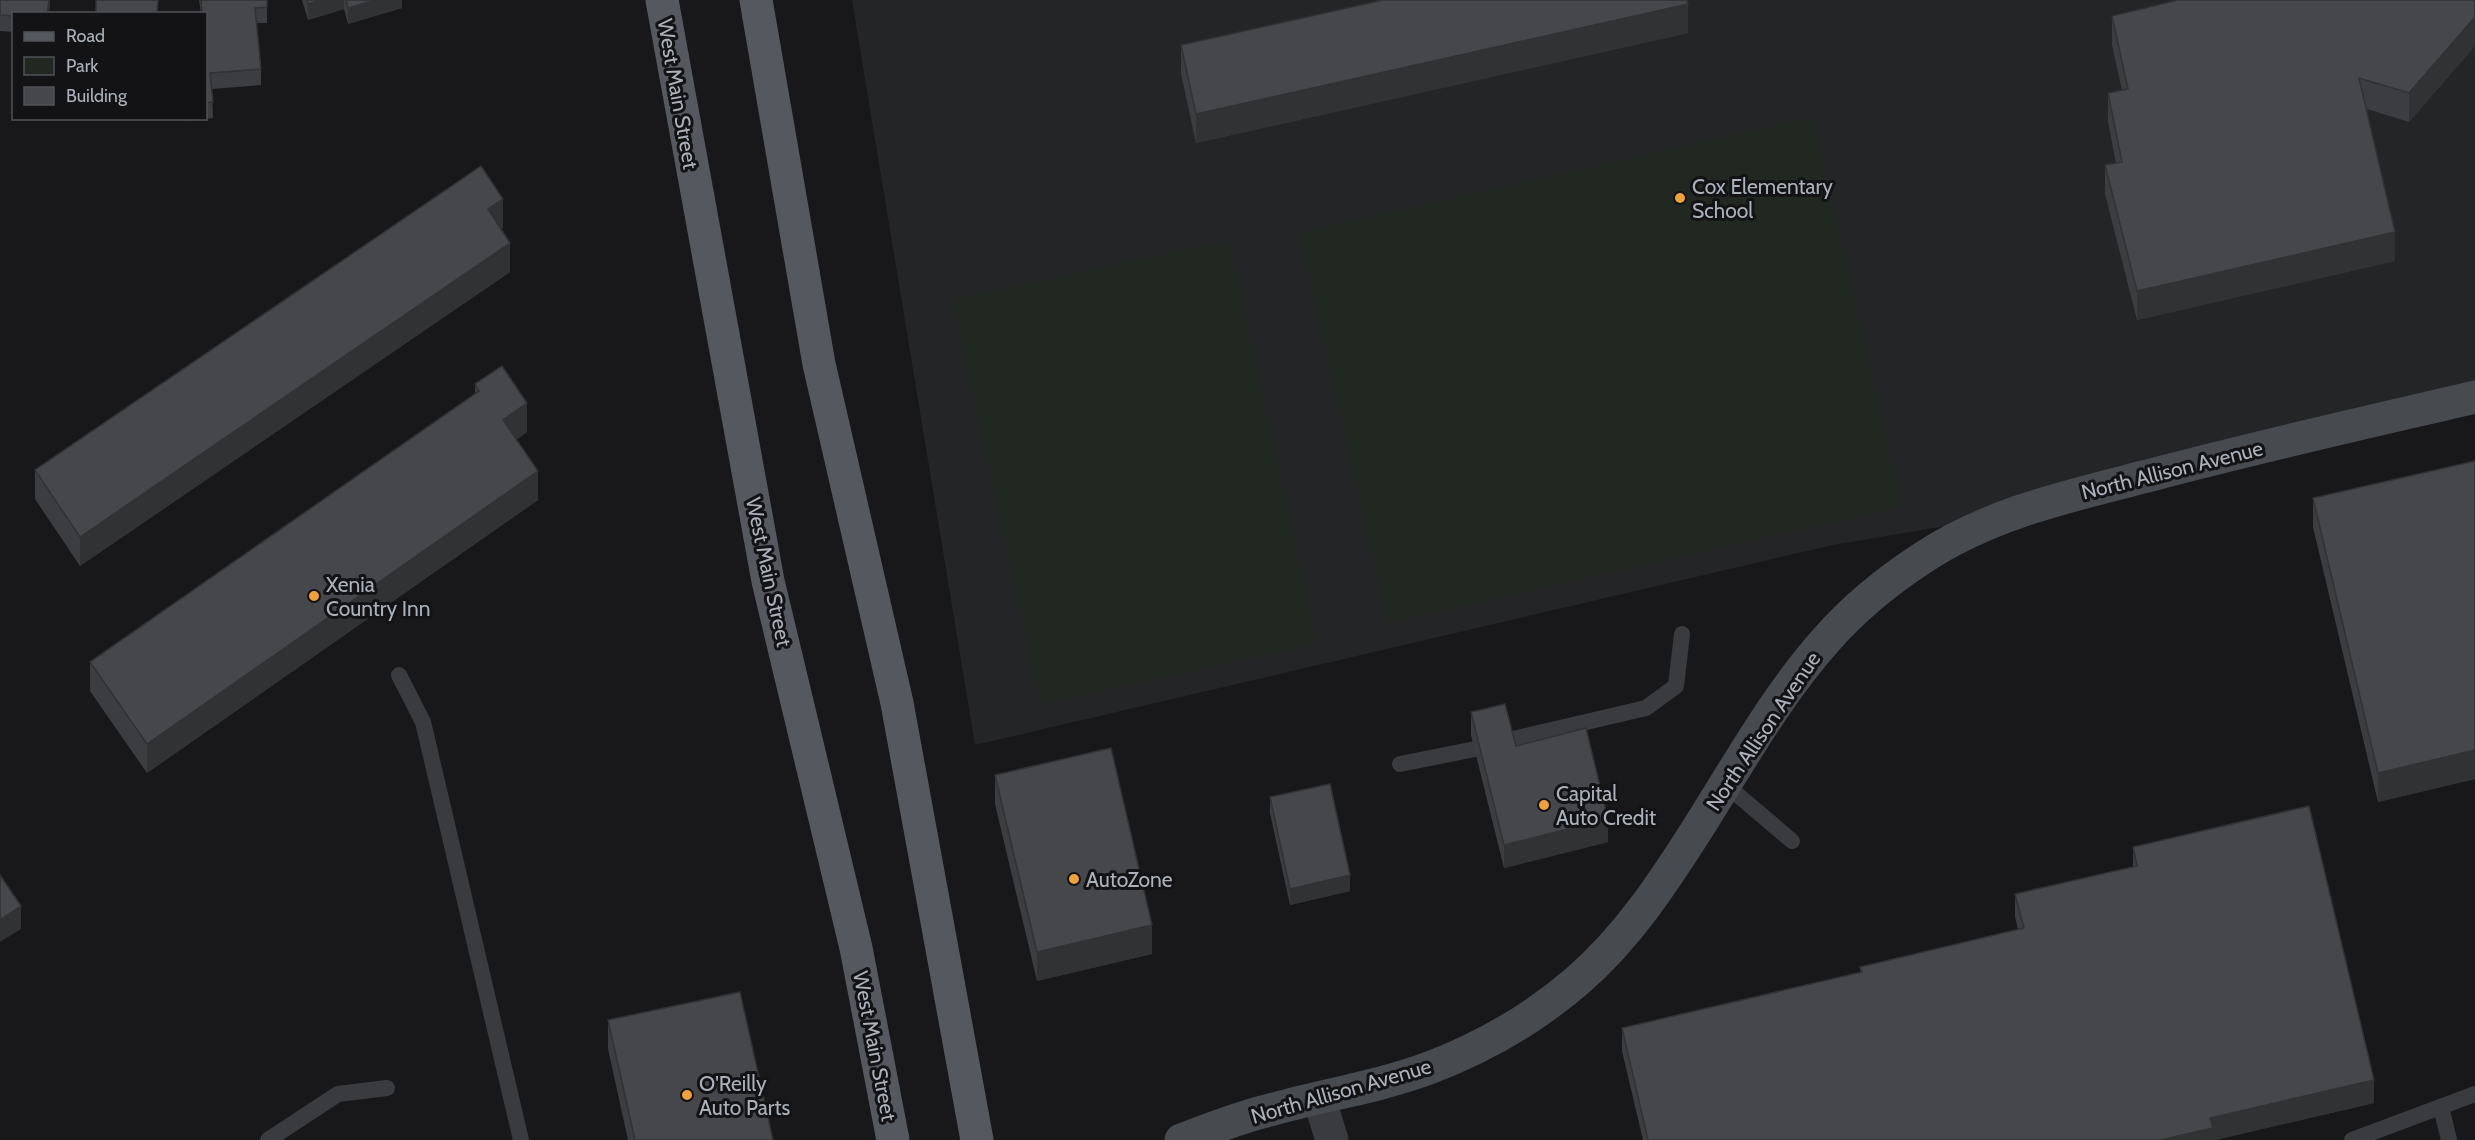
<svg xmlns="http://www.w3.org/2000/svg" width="2475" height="1140" font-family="Cabin,sans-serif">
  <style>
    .built { fill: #242527 }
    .green { fill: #202821 }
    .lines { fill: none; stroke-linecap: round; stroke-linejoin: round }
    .lane { stroke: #393b3f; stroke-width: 16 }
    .street { stroke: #393b3f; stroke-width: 33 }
    .secondary { stroke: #474a4f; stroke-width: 33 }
    .primary { stroke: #55585e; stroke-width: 33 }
    .wall { fill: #3b3d40 }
    .shaded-wall { fill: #303234 }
    .building { fill: #45474a; stroke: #303234; stroke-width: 1.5 }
    .poi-dot { fill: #eea23d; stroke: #131315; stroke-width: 2 }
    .labels { text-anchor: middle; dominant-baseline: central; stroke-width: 6; stroke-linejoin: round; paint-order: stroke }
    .street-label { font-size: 21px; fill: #abb1ba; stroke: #131315 }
    .poi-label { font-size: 21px; fill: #abb1ba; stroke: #131315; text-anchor: start }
  </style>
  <rect width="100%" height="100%" fill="#18181a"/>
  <path class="built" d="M852,0H2475V397L2005,516L1833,545L975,745Z"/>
  <path class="green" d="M1812,117L1901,507L1388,623L1300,233Z
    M1228,240L1316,644L1041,704L953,300Z"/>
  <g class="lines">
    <path class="lane" d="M399,675L423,722L521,1140
      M1509,740L1646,708L1676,686L1682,634
      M1400,764L1475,749
      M1726,785L1792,841
      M2441,1107L2449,1140
      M268,1140L338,1094L387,1088
      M2352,1140L2475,1094"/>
    <path class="street" d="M1319,1098L1332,1140"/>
    <path class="secondary" d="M1181,1140C1210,1129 1240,1117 1270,1110C1323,1095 1378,1087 1429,1068C1482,1048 1534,1018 1577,981C1627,938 1663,883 1698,828C1738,765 1776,696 1826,640C1853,609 1886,582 1921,559C1991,512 2074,495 2155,474C2261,446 2368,422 2475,397"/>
    <path class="primary" d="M662,0L768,581L856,948L893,1140
      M756,0L819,364L897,703L977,1140"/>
  </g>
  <path class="wall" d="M0,0H50L49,14H14V32L0,31Z
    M199,0H267V23H257L261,69V85L212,89L213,118L187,121L186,118H206V14H201Z
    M302,0H402V8L348,24L344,9L308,20Z
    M2475,0V46L2409,122L2367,109L2395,261L2137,320L2105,194V165L2116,163L2108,122V93L2122,90L2112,45V16Z
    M1688,33L1196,143L1181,74V45Z
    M503,228L501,229L510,272L80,566L35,499V470Z
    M475,384L527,432L516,440L538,500L147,773L90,691V662L475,394Z
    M2475,461V779L2378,802L2313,527V498Z
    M1471,712L1516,746L1608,842L1504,868L1471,735Z
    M995,775L1152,954L1037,981L995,804Z
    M1270,797L1350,891L1290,905L1270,813Z
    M2133,847L2374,1103L2215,1140H1643L1622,1051V1028L1860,973V967L2018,929L2015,917V894L2133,867Z
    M608,1020L773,1140H628L608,1049Z"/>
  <path class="shaded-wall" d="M49,0H50L49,14H47Z
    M321,0H344V9L308,20V4Z
    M376,0H402V8L348,24V8Z
    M1688,4V33L1196,143V114Z
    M2475,17V46L2409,122V93Z
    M503,199V228L488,238V209Z
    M2395,232V261L2137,320V291Z
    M510,243V272L80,566V537Z
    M527,403V432L503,449V420Z
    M538,471V500L147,773V744Z
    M2475,750V779L2378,802V773Z
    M1608,819V842L1504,868V845Z
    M1350,875V891L1290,905V889Z
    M21,906V929L0,942V920Z
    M1152,925V954L1037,981V952Z
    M2374,1080V1103L2215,1140H2160L2210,1118Z"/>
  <path class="building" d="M0,0H49L47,14H14V16L0,15Z
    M96,0H158L157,14H96Z
    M201,0H267V7L255,8L261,69L210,73L213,102L206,103V14H202Z
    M307,0H321L308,4Z
    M346,0H376L348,8Z
    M1383,0H1687L1688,4L1196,114L1181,45Z
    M2178,0H2475V17L2409,93L2359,78L2395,232L2137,291L2105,165L2122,162L2108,93L2128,89L2112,16Z
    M481,166L503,199L488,209L510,243L80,537L35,470Z
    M502,366L527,403L503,420L538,471L147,744L90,662L479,391L475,384Z
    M2475,461V750L2378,773L2313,498Z
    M1505,704L1516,746L1586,728L1608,819L1504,845L1471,712Z
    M1111,748L1152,925L1037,952L995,775Z
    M1330,784L1350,875L1290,889L1270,797Z
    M2309,806L2374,1080L2210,1118L2213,1128L2160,1140H1648L1622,1028L1862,972L1860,967L2024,928L2015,894L2137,866L2133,847Z
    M0,875L21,906L0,920Z
    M740,992L773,1140H635L608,1020Z"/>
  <g class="poi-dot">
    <circle cx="1680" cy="198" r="6"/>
    <circle cx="314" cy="596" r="6"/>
    <circle cx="1544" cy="805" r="6"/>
    <circle cx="1074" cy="879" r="6"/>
    <circle cx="687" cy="1095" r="6"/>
  </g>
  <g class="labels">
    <g class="street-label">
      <text transform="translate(678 94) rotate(80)">West Main Street</text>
      <text transform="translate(2172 470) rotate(-14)">North Allison Avenue</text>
      <text transform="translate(769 572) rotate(78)">West Main Street</text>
      <text transform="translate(1763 731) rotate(-56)">North Allison Avenue</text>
      <text transform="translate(875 1046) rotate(79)">West Main Street</text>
      <text transform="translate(1341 1091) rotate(-16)">North Allison Avenue</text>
    </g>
    <g class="poi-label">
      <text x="1692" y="186">Cox Elementary<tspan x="1692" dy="24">School</tspan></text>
      <text x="326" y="584">Xenia<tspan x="326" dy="24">Country Inn</tspan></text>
      <text x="1556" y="793">Capital<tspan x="1556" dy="24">Auto Credit</tspan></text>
      <text x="1086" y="879">AutoZone</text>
      <text x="699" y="1083">O'Reilly<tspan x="699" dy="24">Auto Parts</tspan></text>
    </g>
  </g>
  <rect x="12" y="12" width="195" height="108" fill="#131315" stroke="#505257" stroke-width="1.5"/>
  <rect x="24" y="32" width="30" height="9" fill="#55585e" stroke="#505257" stroke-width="1.5"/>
  <text x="66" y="42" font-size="18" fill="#abb1ba">Road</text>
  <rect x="24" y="57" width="30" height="18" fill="#202821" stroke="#505257" stroke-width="1.5"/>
  <text x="66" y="72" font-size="18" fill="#abb1ba">Park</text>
  <rect x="24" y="87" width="30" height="18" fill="#45474a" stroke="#505257" stroke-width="1.5"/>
  <text x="66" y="102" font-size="18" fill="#abb1ba">Building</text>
</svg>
